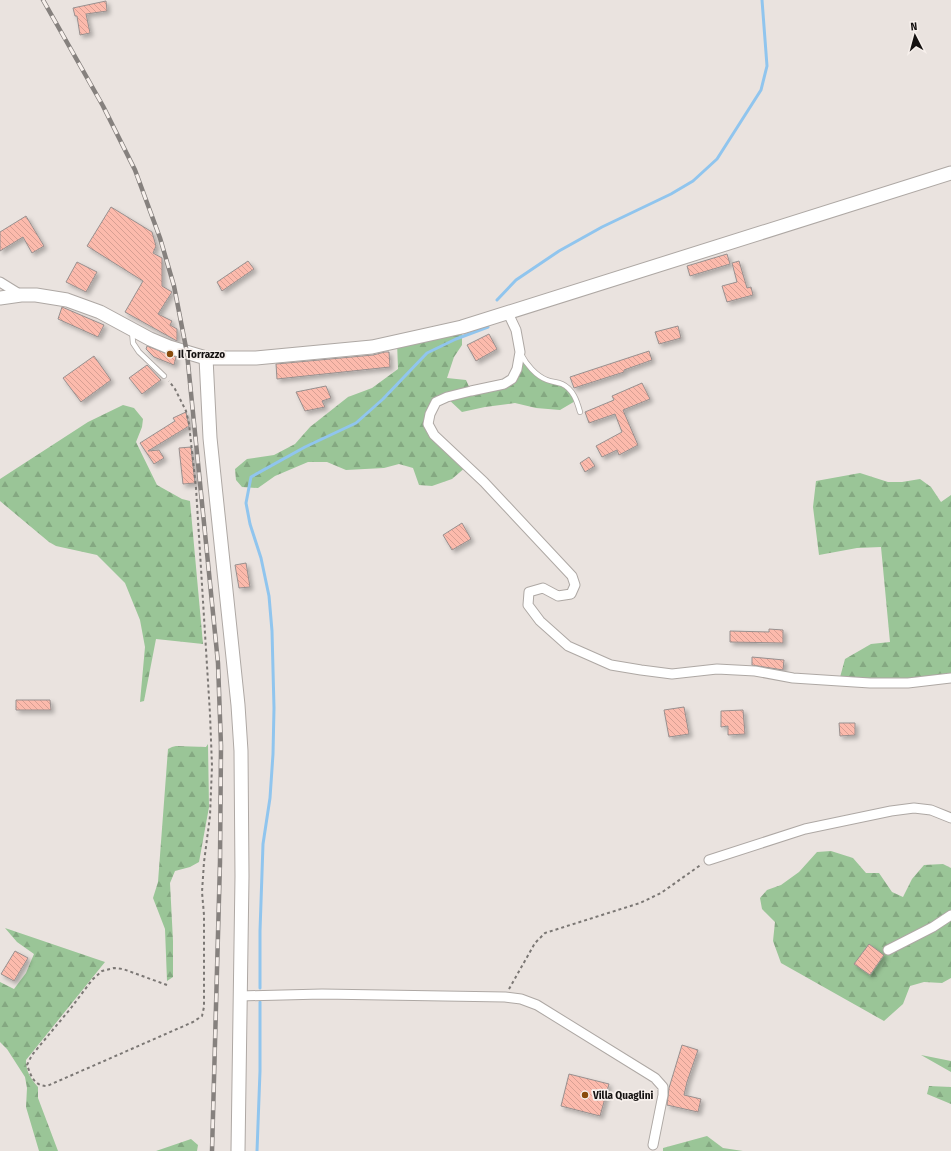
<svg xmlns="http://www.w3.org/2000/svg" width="951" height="1151" font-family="'Fira Sans Condensed',sans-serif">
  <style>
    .forest { fill: url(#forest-firs) }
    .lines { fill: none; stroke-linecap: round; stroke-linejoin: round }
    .stream { stroke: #90c5ee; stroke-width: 3 }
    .building { fill: url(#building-back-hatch); stroke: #98908f; filter: url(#shadow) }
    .lane-casing { stroke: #aea8a4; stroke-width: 6 }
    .street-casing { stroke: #aea8a4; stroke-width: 11 }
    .secondary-casing { stroke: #aea8a4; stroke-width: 15 }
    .path { stroke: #7b7774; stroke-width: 2; stroke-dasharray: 3 3; stroke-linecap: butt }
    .lane { stroke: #fff; stroke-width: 4.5 }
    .street { stroke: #fff; stroke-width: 9 }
    .secondary { stroke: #fff; stroke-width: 13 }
    .rail-casing { stroke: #86817e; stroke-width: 4.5 }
    .rail { stroke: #f7f0ec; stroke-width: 3; stroke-dasharray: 9; stroke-linecap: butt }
    .poi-dot { fill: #884b0c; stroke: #f7f0ec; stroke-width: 1.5 }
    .labels { text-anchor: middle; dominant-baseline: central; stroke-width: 3.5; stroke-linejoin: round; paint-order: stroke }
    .poi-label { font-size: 11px; font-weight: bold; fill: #151211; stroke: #f7f0ec; text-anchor: start }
  </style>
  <defs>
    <pattern id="forest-firs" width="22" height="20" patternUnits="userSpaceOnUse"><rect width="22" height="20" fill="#9ac597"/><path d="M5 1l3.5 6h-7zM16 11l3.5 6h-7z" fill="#84a881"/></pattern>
    <pattern id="building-back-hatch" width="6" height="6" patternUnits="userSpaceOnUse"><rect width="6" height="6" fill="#fcbaac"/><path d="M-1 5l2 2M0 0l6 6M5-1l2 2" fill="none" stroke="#d79f93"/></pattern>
    <filter id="shadow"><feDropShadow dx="3" dy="3" stdDeviation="2" flood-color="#0004"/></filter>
  </defs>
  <rect width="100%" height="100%" fill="#eae3df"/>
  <path class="forest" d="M462,327V345L454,357L447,378L466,380L471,391L512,379L520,352L525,362L546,380L562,384L577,400L560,410L536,408L515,403L485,407L462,412L447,398L436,402L428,424L467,466L452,479L432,486L419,485L413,468L399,464L384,468L346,470L327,462H308L275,476L258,488L242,487L236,480L235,469L247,459L274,455L295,444L310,427L348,397L372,388L398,369L397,342Z
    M123,405L134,408L143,419L142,427L136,442L157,485L182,499L190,501L203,644L156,639L144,701L140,702L145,647L140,620L125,583L97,555L56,546L49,542L0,501V479L88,422Z
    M860,473L888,482H902L920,479L931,487L941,502L951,495V678L839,681L845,659L871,644L890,642L881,547L857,548L819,555L813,507L816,481Z
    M208,744L209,807L199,862L190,867L175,871L170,883L173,941V977L167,981L165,929L153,898L158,882L168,749L172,747L176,746L206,747Z
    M831,851L853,858L866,873H879L892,892L903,897L912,879L924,865L943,864L951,868V978L942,983L924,982L910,986L903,1004L884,1021L781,963L773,941L775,922L762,909L760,898L767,890L781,885L799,872L817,852Z
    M5,928L105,962L26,1060C26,1072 31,1079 38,1087V1098L58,1151H39L26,1107L27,1088L25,1077L7,1049L0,1042V982L14,989L26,973L34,954L17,942Z
    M921,1055L951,1061V1072Z
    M929,1086L951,1087V1104L927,1094Z
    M707,1136L723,1148L743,1151H663V1148Z
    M191,1139L198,1145L197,1151H156Z"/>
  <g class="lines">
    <path class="stream" d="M497,300L516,280L559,251L602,227L671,194L693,181L717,159L761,90L767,66L762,0
      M260,988V931L263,844L270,798L273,754L274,708L272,631L269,596L261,558L250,524L246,503L251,477L305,447L356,423L383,399L427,353L456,339L488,327
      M257,1151L260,1071V1002"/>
  </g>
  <path class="building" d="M106,1L107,11L86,14L90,33L80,35L77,16H75L73,8Z
    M111,207L152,232L156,246L153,253L162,258V286L172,292L158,314L172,321L170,325L177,329V341L125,312L143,281L87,246Z
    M26,216L44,246L32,253L23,237L0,251V232Z
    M727,254L730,264L690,276L687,266Z
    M248,261L254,269L222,291L217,282Z
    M739,261L747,288L751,287L753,295L727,302L722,286L737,282L732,263Z
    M77,262L97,272L86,292L66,282Z
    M62,307L104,325L98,337L58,319Z
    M678,326L681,338L659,344L655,332Z
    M489,334L497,349L476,361L467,345Z
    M147,346L176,357L174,365L154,357L146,349Z
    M649,351L652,360L624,370V372L574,388L570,377Z
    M385,352H389L390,367L277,379L276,364L373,355Z
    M94,356L111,380L81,402L63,378Z
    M147,365L161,380L142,394L129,378Z
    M642,383L650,399L623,410L638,445L619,455L617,450L602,457L596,446L622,432L615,414L589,423L585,412L614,400L612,396Z
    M326,386L331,398L322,401L325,407L305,411L296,392Z
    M186,412L189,426L148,451L159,450L164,458L154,464L140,443L175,421L173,418Z
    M191,447L195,483L183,484L179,448Z
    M589,457L595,466L585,472L580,463Z
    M462,523L471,539L452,550L443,535Z
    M246,563L250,587L239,588L235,565Z
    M769,629L783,630V643L730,642V631L769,632Z
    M752,657L784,660L783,670L752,665Z
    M16,700H50L51,710H16Z
    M684,707L689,734L669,737L664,710Z
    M743,710L745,734L728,735V726L721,727V711Z
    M839,723H855V735L840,736Z
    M869,944L884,955L870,975L854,964Z
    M15,951L28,958L14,981L1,974Z
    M682,1045L698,1050L687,1082L684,1095L701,1099L698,1112L667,1105L669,1088Z
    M569,1074L609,1084L600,1116L561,1106Z"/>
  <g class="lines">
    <g class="lane-casing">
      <path id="lane" d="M132,331L133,343L139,352L164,376
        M521,354C526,364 536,376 547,380C552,382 557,382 562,384C573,389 577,401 580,412"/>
    </g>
    <g class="street-casing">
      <path id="street" d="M0,282L21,295
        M508,313L516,330L520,352L517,369L512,379L504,384L471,391L447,397L436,402L430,414L428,424L434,435L484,482L572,576L575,585L571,594L558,596L543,588L529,592L528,605L540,621L568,646L611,665L641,670L672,674L717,669L755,671L793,678L870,683H908L951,678
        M709,860L805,829L891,811L914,808L931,810L951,818
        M888,950L933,927L951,915
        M240,996L322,994L505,997L521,999L537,1005L655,1078L663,1087V1095L653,1145"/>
    </g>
    <g class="secondary-casing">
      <path id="secondary" d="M0,298L21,295H36L67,300L100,312L150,339L169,347L206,358H256L372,347L462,327L951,173
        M206,358L210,438L238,705L241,751L242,876L238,1151"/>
    </g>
    <path class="path" d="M167,985L123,969L114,968L102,971L92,980L71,1008L32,1055L27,1065C31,1076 34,1086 47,1086L193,1022L202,1016L204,1007V915L202,892L204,862L210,816L212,766L210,714L196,488L189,424L186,411L175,389L169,381
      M509,989L535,943L545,933L640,903L661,893L702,864"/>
    <use href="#lane" class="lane"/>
    <use href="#street" class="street"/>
    <use href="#secondary" class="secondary"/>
    <g class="rail-casing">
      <path id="rail" d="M43,0L103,106L135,170L160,238L174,286L187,353L218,663L221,746L220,862L212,1151"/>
    </g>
    <use href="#rail" class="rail"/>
  </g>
  <g class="poi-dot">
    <circle cx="170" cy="354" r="4"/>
    <circle cx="585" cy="1095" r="4"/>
  </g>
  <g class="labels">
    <g class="poi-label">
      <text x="178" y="354">Il Torrazzo</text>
      <text x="593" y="1095">Villa Quaglini</text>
    </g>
  </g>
  <g transform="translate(915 36) rotate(354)" stroke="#f7f0ec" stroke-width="3" paint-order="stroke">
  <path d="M0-3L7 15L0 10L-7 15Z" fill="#151211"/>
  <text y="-6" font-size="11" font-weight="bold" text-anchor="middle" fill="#151211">N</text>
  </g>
</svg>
